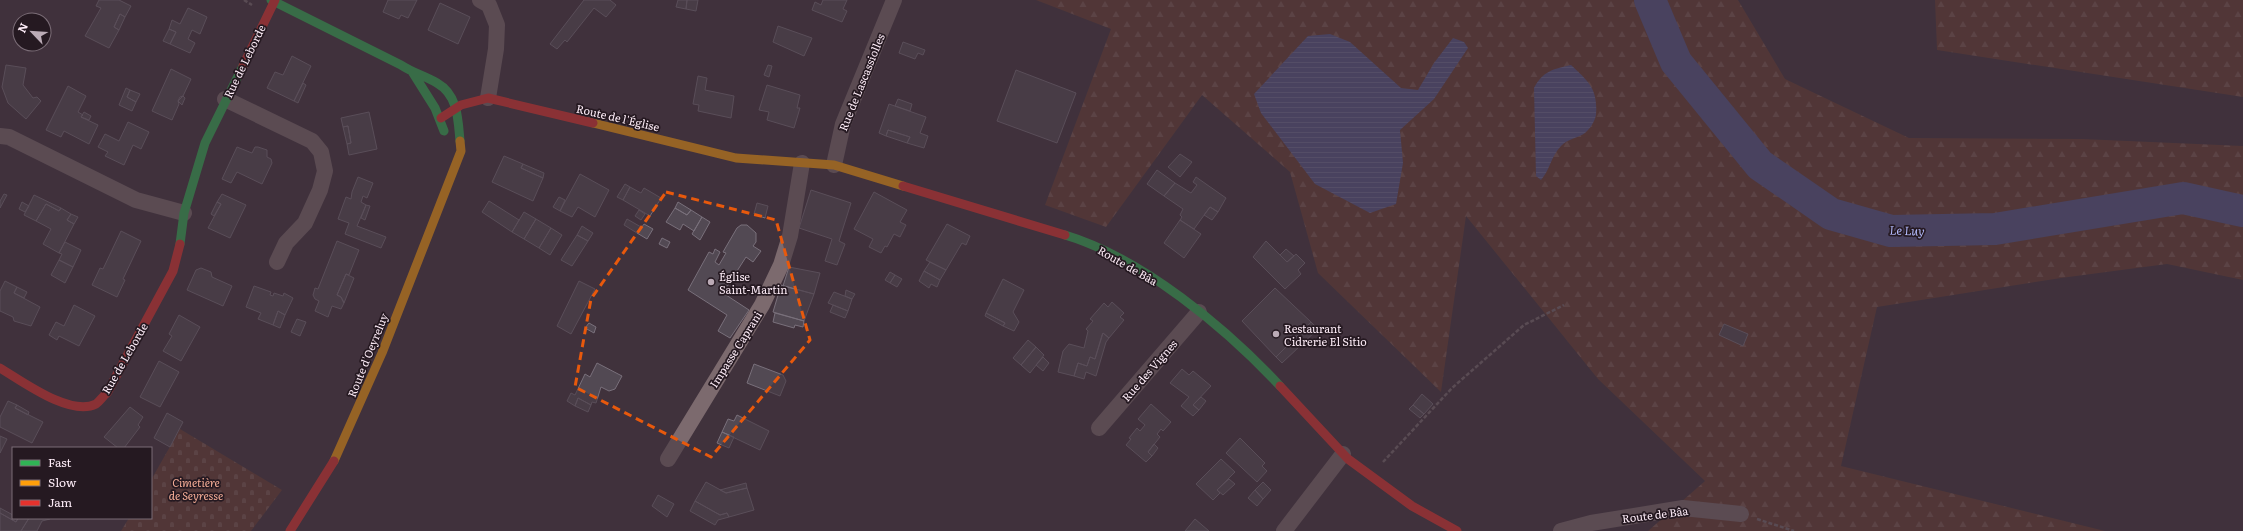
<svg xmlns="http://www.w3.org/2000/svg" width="2243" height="531" font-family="Literata,serif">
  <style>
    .forest { fill: url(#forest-firs) }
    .cemetery { fill: url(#cemetery-stones) }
    .water { fill: url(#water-rules) }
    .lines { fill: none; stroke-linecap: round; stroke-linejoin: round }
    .river { stroke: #545789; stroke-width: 32 }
    .building { fill: #524953; stroke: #79707b }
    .path { stroke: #786a70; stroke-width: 2.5; stroke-dasharray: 4 2; stroke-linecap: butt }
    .street { stroke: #7c6a6e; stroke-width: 16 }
    .fast { stroke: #30b455; stroke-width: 9 }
    .slow { stroke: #ff9f0a; stroke-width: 9 }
    .jam { stroke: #e5322d; stroke-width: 9 }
    .marked { fill: none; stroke: #e8590c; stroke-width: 3; stroke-dasharray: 8 5; stroke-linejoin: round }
    .poi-dot { fill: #bbabb6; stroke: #251921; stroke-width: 1.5 }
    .labels { text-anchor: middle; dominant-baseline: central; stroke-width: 3.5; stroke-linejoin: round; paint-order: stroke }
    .street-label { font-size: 11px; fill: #fdecf7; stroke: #251921 }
    .poi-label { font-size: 11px; fill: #fdecf7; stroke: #251921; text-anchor: start }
    .park-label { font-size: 11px; font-style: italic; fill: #f8af98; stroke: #251921 }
    .water-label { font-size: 12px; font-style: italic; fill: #b3bbfd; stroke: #251921 }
  </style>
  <defs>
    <pattern id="forest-firs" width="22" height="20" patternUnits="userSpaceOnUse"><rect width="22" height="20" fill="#663d32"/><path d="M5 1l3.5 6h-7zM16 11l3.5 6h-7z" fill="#7d5950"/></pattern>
    <pattern id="cemetery-stones" width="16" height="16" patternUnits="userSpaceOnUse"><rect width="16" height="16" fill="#663d32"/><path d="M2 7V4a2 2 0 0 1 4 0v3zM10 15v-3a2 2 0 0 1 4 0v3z" fill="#7d5950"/></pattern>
    <pattern id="water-rules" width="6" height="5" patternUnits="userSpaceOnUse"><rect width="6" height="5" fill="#545789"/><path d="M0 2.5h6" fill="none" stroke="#6e6f9a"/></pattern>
  </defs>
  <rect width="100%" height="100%" fill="#40323c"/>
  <path class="forest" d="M1036,0H1738L1785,79L1909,138L2082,139L2243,146V280L2167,264L2061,278L1877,307L1841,466L2105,531H1648L1705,481L1598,379L1466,216L1441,392L1318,273L1290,172L1202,95L1106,227L1045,205L1111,29Z
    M1935,0H2243V97L1937,50Z"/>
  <path class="cemetery" d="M180,429L282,490L251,531H121L129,518H151V480Z"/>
  <path class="water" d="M1330,34L1350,42L1401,88L1418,90L1434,63L1453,38L1464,42L1468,48L1434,99L1400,130L1403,163L1396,204L1370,213L1315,184L1261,113L1254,94L1308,36Z
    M1571,65C1589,82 1598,89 1596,115C1595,121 1590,129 1585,133C1578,138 1567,139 1561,146C1551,156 1550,170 1541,180L1536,176L1534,88C1543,71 1553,69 1571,65Z"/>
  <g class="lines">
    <path class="river" d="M1650,0L1676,62L1760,165L1831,214L1891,231L1995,229L2183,198L2243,211"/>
  </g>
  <path class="building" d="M99,0H119L131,6L125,17L120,14L114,27L119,30L109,48L85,36L101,8L96,6Z
    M388,0H417L408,18L401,15L399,19L383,12Z
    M584,0H610L616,5L606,17L594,8L567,42L565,40L557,49L550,44Z
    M678,0H687L686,9L676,7Z
    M687,0H698L696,11L686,9Z
    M823,0H847L843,9L847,11L842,22L812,10L815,2L821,5Z
    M440,3L470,17L458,44L428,30Z
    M188,8L207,17L200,34L192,30L188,39L195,43L190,53L170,44L176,32L169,29L172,20L180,24Z
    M120,14L125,17L119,30L114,27Z
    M778,26L812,38L804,56L773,42Z
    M169,29L176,32L170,44L163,41Z
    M903,42L925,50L923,55L918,53L915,59L899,53Z
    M292,56L311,66L294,101L267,88L275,72L283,75Z
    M6,65L26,68L23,85L33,98L37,97L41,101L26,119L8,103L2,87Z
    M768,65L772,66L769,77L764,75Z
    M171,69L191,79L183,96L180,97L178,101L179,104L172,120L152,111Z
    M1016,70L1076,93L1057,143L997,121Z
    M698,76L707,78L705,90L734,96L731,118L698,111L699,105L693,104Z
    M303,83L306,85L298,103L294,101Z
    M767,85L800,95L797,108H800L794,128L767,120L769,112L759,110Z
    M68,86L86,96L78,112L83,115L81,117L98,125L89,144L64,131L61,137L46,130Z
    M126,88L130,90L127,97L136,102L132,111L119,105Z
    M130,90L140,94L136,102L127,97Z
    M183,96L185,98L182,105L178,101Z
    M898,99L912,104L910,111L895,106Z
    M889,104L926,117L920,133L928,136L924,148L907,143L910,137L888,130L886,136L879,133Z
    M84,112L91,116L89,120L81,117Z
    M369,112L377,149L349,155L347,144L351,143L348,126L343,127L341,118Z
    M128,122L149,132L141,149L133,145L124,165L105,156L108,152L98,147L105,134L119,141Z
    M348,126L351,143L347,144L343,127Z
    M888,130L910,137L907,143L886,136Z
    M237,147L252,153L255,147H258L267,150V157L271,159L272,163L262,184L237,172L231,183L222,179Z
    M1180,154L1192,162L1180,177L1168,167Z
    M504,156L523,164L521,168L543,178L533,201L492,182Z
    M523,164L544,173L543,178L521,168Z
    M1157,170L1175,183L1164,196L1147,184Z
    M580,174L609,190L595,217L578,207L572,217L560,211Z
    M358,177L373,183L367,198L363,196L361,202L366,205L357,226L386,237L381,248L345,234L349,223L338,219L346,197L351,199L352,192Z
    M1196,177L1226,198L1218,212L1210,207L1194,229L1180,220L1182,217L1180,215L1183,209L1164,196L1175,183L1191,193L1197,185L1193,182Z
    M625,184L630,187L623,200L617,197Z
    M630,187L641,193L644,188L661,198L650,216L623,200Z
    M811,190L851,203L839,241L845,244L837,265L825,261L832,239L799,228Z
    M874,192L907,210L900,222L906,225L900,237L894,234L887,247L885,246L881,253L869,247L873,239L854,229Z
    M4,194L7,195L0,208V201Z
    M222,194L246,205L230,238L208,228L221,204L217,202Z
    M34,195L61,208L59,211L46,204L36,221L24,215Z
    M559,197L565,200L560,211L553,207Z
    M489,201L519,220L512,232L482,212Z
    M22,202L29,206L25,212L19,209Z
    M217,202L221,204L214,216L211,214Z
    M678,202L691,210L687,215L675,208Z
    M757,203L768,206L765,218L754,214Z
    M46,204L59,211L61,208L71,214L67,220L74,224L59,253L43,244L51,229L36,221Z
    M366,205L370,206L365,220L361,218Z
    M1210,207L1218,212L1212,220L1204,215Z
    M675,208L687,215L691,210L702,217L694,231L683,224L680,230L666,222Z
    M639,210L645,214L641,220L635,216Z
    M524,212L536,219L524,239L512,232Z
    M71,214L78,217L74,224L67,220Z
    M702,217L710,222L700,240L692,234Z
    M536,219L551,228L539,248L524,239Z
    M627,219L641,227L637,233L624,225Z
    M1180,220L1201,234L1184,258L1164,243Z
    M644,224L653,229L647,239L637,233Z
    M947,224L970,236L966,245L962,243L946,270L926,260Z
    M741,225H747L756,233V242L753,246L761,251L753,262L746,257L723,293L749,310L730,338L718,331L727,315L688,290L709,252L713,254L715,249L720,252L715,262L719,265L726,253L723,252L737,228Z
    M582,226L593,233L588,241L577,235Z
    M551,228L562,235L550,255L539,248Z
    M121,231L141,241L123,279L125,280L117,297L92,285L100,268L103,269Z
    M577,235L588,241L572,266L561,260Z
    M662,238L670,242L667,248L659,244Z
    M337,241L359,250L349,275L346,274L337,295L341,297L344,303L341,309L332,306L328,317L315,311L319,301L315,299L313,295L315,288L318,289Z
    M1266,241L1287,262L1296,254L1305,263L1298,270L1301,274L1285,289L1253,257Z
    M65,242L81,250L73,267L59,260L62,254L59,253Z
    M1286,249L1294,256L1287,262L1280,255Z
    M59,260L73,267L65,283L51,275Z
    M930,262L946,270L940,280L924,271Z
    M789,267L820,273L814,294L783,286Z
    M201,268L211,272L212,277L232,286L223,306L187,290L196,270Z
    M924,271L940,280L937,287L931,284L929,288L919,281Z
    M890,272L895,275L890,283L885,280Z
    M346,274L354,278L344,303L341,297L337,295Z
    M895,275L902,279L897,287L890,283Z
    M1003,279L1024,290L1013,312L1019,322L1014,331L1003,326L1005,323L986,313Z
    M5,281L17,287L14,293L40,307L31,326L14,321L13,317L0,311V291Z
    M579,281L595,289L571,334L557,326Z
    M781,285L814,294L804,321L773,312Z
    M254,286L271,292L270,295L273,296L274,293L283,296L284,293L293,298L285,315L278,311L273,325L258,319L261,313L246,307Z
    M17,287L27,292L24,298L14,293Z
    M1275,288L1311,322L1276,357L1242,321Z
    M846,290L855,294L852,299L845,296Z
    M834,292L852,299L848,311L828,303Z
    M1112,302L1124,313L1120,317L1124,320L1109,338L1103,333L1102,335L1095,359L1090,357L1087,366L1078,363L1074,376L1058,372L1063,351L1069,344L1084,348L1088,331L1086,329L1093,321L1090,319L1104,303L1108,307Z
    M74,305L95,316L79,346L59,336L57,340L49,335L56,322L64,326Z
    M833,305L848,311L845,318L830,312Z
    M278,311L285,315L280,328L273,325Z
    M775,313L804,321L803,327L795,325L794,328L773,322Z
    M986,313L1005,323L1003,326L985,316Z
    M179,315L200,327L181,361L163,351L172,336L169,334Z
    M297,319L306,322L300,336L291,332Z
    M1311,322L1318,329L1282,363L1276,357Z
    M589,323L596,327L594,333L585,328Z
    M1724,324L1748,334L1743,346L1719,335Z
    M1103,333L1109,338L1106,342L1096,376L1086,372L1084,379L1074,376L1078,363L1087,366L1090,357L1095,359Z
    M1028,340L1036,347L1021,365L1013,358Z
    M1036,347L1044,355L1030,373L1021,365Z
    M1043,357L1049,363L1043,371L1036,365Z
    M159,361L179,372L160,407L140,397Z
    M597,363L622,376L615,389L609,391L601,387L596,403L592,402L591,405L578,398L575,406L567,401L571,393L575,395L585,374L590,377Z
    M754,364L783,375L786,381L780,396L747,383Z
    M1182,369L1189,375L1193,371L1211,386L1193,405L1199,410L1193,416L1181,406L1189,397L1170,383Z
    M1422,394L1433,404L1424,414L1413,405Z
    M1201,397L1206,401L1199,410L1193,405Z
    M578,398L591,405L588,412L575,406Z
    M8,401L17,405L15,408L43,422L32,443L0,427V417Z
    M1151,404L1171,422L1163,431L1161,429L1157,434L1160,437L1148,452L1152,456L1146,462L1126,445L1131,439L1129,438L1137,428L1140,431L1145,425L1138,419Z
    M17,405L29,412L28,415L15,408Z
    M1413,405L1424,414L1420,418L1409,409Z
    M130,407L143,417L138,425L140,427L124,448H118L104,437Z
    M167,413L183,422L170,447L154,438Z
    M737,415L769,431L760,450L722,432L728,419L734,421Z
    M722,432L734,437L729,448L717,443Z
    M0,436L7,439L0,453Z
    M1240,438L1265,463L1262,466L1267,471L1257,482L1226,453Z
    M1154,444L1158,448L1152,456L1148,452Z
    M1221,459L1235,472L1217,490L1220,493L1213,500L1196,484Z
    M1229,479L1235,484L1223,495L1217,490Z
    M706,482L726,493L747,488L754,510L729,517L727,513L720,515L695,501Z
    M1263,482L1271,490L1263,499L1255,490Z
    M746,483L747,488L726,493L720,490Z
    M1255,490L1263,499L1257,506L1248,498Z
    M658,495L674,504L667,517L652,506Z
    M695,501L720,515L727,513L729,517L718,520L715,525L690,511Z
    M0,508L13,515V518H18L16,522L0,513Z
    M0,513L16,522L18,518H29L21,531H0Z
    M29,518H50V519L42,521L37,531H21Z
    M1195,519L1209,531H1185Z"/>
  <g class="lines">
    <path class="path" d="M244,0L252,5
      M1383,462L1452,388L1524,325L1564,305
      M1757,519L1794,531"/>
    <path class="street" d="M480,0L489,5L497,25L496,49L488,98
      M225,99L312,141L321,152L325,171L320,190L305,223L286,243L277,262
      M0,136L9,137L136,200L184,213
      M834,165L843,124L894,0
      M1099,428L1199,312
      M668,459L762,305L781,265L790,236L802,163
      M1284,531L1343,454
      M1561,531L1591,523L1683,508L1741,514"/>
    <path class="fast" d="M271,0L401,65C413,73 425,76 437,83C458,95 458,119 460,141
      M413,73L435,108L444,131
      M1065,235C1142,258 1226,328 1280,386
      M180,244L184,213L205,143L243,66"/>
    <path class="slow" d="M593,123L736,158L834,165L903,186
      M334,461L382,353L461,151L460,141"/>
    <path class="jam" d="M243,66L275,0
      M441,118L461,105L488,98L593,123
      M903,186L1065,235
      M0,368C22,381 70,417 96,404C100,401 103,396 107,393L173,271L180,244
      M1280,386L1348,459L1412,506L1457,531
      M290,531L334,461"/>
  </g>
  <path d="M0 0H2243V531H0ZM666,192L776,220L810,340L711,457L575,387L591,299Z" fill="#40323c" fill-opacity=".55" fill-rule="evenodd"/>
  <path class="marked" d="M666,192L776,220L810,340L711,457L575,387L591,299Z"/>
  <g class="poi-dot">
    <circle cx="711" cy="282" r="4"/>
    <circle cx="1276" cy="334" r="4"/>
  </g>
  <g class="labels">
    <g class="street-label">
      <text transform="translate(244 61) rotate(-64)">Rue de Leborde</text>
      <text transform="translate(861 82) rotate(-68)">Rue de Lascassiolles</text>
      <text transform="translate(618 117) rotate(13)">Route de l'Église</text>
      <text transform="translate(1128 265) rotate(30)">Route de Bâa</text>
      <text transform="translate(735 349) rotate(-58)">Impasse Caprani</text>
      <text transform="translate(367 355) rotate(-68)">Route d'Oeyreluy</text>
      <text transform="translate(124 358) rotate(-60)">Rue de Leborde</text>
      <text transform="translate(1149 370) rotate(-49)">Rue des Vignes</text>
      <text transform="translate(1655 514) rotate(-7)">Route de Bâa</text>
    </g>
    <g class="poi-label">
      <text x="719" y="276">Église<tspan x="719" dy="13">Saint-Martin</tspan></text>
      <text x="1284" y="328">Restaurant<tspan x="1284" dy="13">Cidrerie El Sitio</tspan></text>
    </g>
    <g class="park-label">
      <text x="196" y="482">Cimetière<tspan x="196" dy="13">de Seyresse</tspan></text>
    </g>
    <g class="water-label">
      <text transform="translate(1907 230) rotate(2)">Le Luy</text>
    </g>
  </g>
  <rect x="12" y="447" width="140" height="72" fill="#251921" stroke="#7b6d77"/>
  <rect x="20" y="460" width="20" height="6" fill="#30b455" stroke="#7b6d77"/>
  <text x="48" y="467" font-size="12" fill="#fdecf7">Fast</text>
  <rect x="20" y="480" width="20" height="6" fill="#ff9f0a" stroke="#7b6d77"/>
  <text x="48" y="487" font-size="12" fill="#fdecf7">Slow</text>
  <rect x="20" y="500" width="20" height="6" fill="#e5322d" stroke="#7b6d77"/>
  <text x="48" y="507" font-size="12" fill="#fdecf7">Jam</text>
  <g transform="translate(32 32) rotate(295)"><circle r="19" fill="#251921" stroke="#7b6d77"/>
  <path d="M0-3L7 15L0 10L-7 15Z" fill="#bbabb6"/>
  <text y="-6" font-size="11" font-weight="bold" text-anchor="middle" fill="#fdecf7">N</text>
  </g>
</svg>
